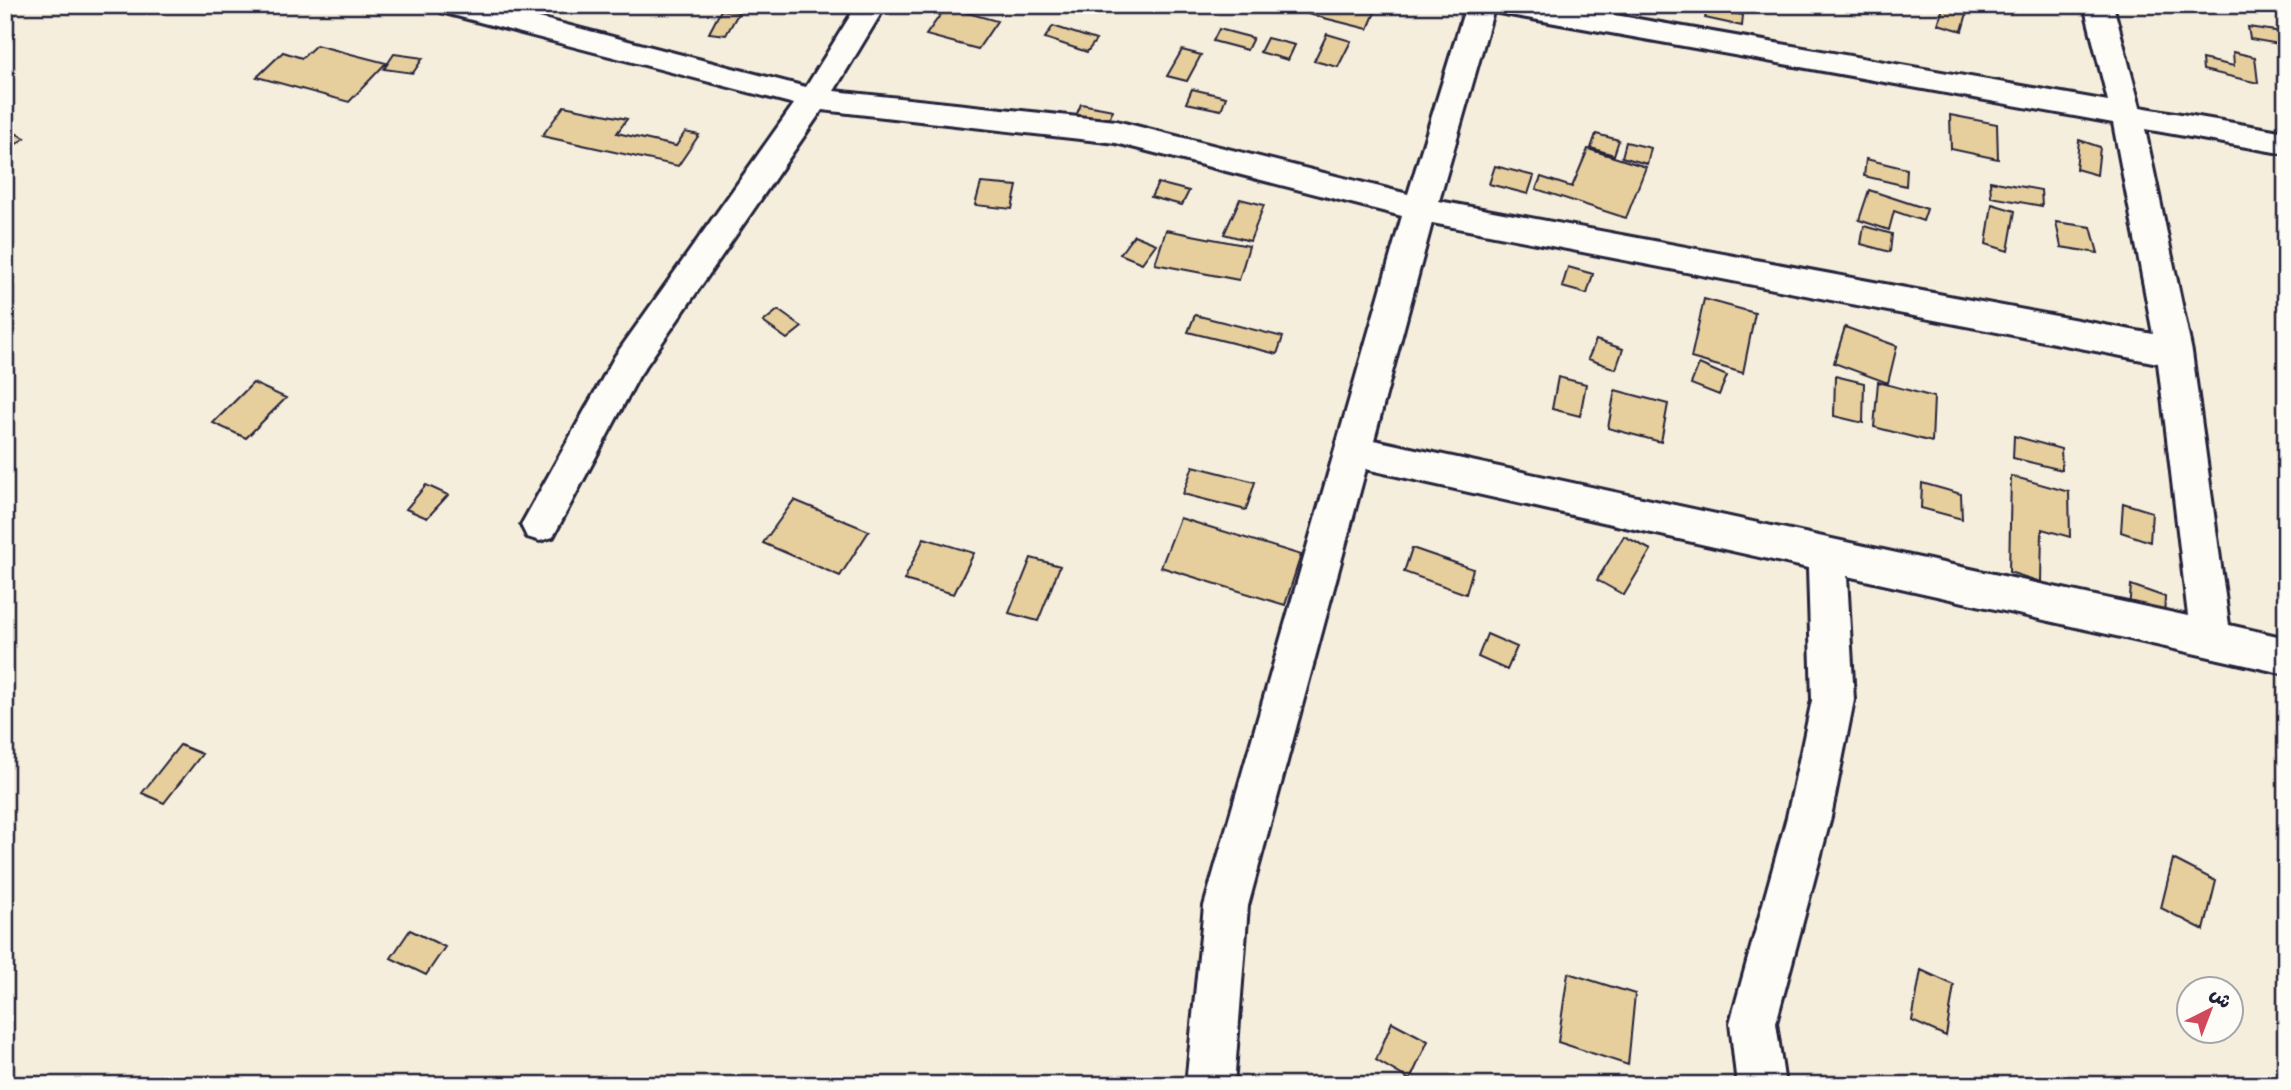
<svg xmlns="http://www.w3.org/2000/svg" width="2291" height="1090" font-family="Mynerve,'Playpen Sans Arabic',sans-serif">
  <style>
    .building { fill: #e7ce9d; stroke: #22223b; stroke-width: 2 }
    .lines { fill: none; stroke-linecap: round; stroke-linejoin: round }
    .minor-casing { stroke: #22223b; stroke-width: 6 }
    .minor { fill: #fdfcf7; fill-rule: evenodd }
  </style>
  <rect width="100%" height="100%" fill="#f6eedc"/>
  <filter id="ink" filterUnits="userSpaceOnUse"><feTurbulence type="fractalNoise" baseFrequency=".0143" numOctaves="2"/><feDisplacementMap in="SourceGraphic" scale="14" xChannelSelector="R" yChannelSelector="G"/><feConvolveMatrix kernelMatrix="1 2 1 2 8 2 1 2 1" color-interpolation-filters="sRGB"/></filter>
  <g filter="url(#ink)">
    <path class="building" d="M1312,5H1357L1376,10L1368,29L1308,14Z
      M1944,5L1969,6L1962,31L1938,24Z
      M946,7L997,21L978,49L926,35Z
      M1708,8L1743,15L1742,26L1705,18Z
      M721,10L739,12L726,35L709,33Z
      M1053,26L1096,40L1087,52L1045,38Z
      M2248,27L2282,32L2285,45L2250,39Z
      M1219,29L1253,38L1247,50L1213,41Z
      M1327,34L1351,41L1338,67L1314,61Z
      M1267,38L1295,45L1288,60L1260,52Z
      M316,45L386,63L349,102L257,77L283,52L302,58Z
      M1182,50L1201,55L1187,81L1167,76Z
      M2233,52L2255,57L2258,83L2203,70L2202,59L2234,66Z
      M394,54L423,58L413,73L384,69Z
      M1192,89L1226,97L1221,110L1186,103Z
      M1081,104L1113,110L1108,122L1076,116Z
      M564,106L627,119L617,133L676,146L685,132L699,135L678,166L542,136Z
      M1950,115L1997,124L1998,159L1951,149Z
      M9,130L25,138L5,152V132Z
      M1596,134L1619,140L1614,155L1591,148Z
      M2079,140L2100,147L2097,175L2076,169Z
      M1626,142L1651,148L1647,164L1622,157Z
      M1588,149L1646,167L1626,218L1536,189L1541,177L1572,187Z
      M1866,159L1907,169L1906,186L1864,176Z
      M1495,166L1534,176L1528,194L1489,184Z
      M1990,181L2041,190L2042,206L1991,197Z
      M981,183L1017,186L1012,209L975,205Z
      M1158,183L1189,191L1182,205L1151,197Z
      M1869,190L1927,209L1923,221L1894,211L1889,230L1859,220Z
      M1240,199L1264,205L1250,241L1224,234Z
      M1992,204L2015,211L2008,251L1986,244Z
      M2056,222L2091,227L2098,253L2061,247Z
      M1864,226L1892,234L1890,252L1861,244Z
      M1166,230L1249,246L1239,280L1155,264Z
      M1134,235L1156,244L1142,263L1120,254Z
      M1568,267L1593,274L1587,294L1562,287Z
      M1704,299L1755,313L1743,373L1691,358Z
      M778,310L802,327L787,339L763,322Z
      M1195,315L1283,337L1277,354L1188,332Z
      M1845,327L1897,346L1888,383L1834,363Z
      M1596,340L1623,349L1616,369L1588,359Z
      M1699,364L1727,376L1719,395L1691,384Z
      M1835,376L1864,383L1863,423L1834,416Z
      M1558,377L1586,384L1580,416L1552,409Z
      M1878,382L1934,397L1932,442L1874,427Z
      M253,383L286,398L246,438L213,423Z
      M1615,390L1668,404L1661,442L1608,428Z
      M2014,436L2061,449L2062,470L2013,458Z
      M1193,466L1255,482L1246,510L1183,494Z
      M2011,476L2069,492L2070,537L2042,529L2041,582L2009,572Z
      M1922,483L1961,494L1962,519L1921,508Z
      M426,485L448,495L427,518L406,509Z
      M794,500L869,531L840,576L763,543Z
      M2123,503L2152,512L2150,542L2121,532Z
      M1180,518L1301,555L1285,605L1161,567Z
      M1624,536L1651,550L1624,595L1597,580Z
      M924,538L974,553L954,594L904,580Z
      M1412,548L1473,569L1466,594L1404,572Z
      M1031,558L1060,566L1038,621L1009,613Z
      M2131,585L2165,597L2164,622L2129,610Z
      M1487,634L1517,647L1507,670L1478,657Z
      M180,745L202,754L164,803L142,793Z
      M2173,859L2216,881L2204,930L2161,908Z
      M410,930L445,947L426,975L391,958Z
      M1921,970L1954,985L1946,1036L1912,1021Z
      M1568,973L1635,994L1628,1065L1558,1042Z
      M1392,1022L1428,1041L1410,1080L1376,1060Z"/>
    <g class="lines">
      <g class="minor-casing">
        <path id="minor" d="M437,5H489L806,87L857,5H886L834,91L1116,121L1408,194L1466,5H1558L2108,101L2084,5H2113L2140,107L2286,132V154L2145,129L2192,352L2229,625L2286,638V674L1847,576L1854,700L1831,817L1776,1023L1785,1085H1737L1730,1023L1787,817L1812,700L1808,568L1366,469L1248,906L1234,1085H1186L1204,906L1402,216L1116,143L822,110L639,376L553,537L540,541L527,537L521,525L615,356L794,104L441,12ZM1493,12L2113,123L2153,334L1439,201ZM1432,223L2158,363L2188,616L1374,440Z"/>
      </g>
      <use href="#minor" class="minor"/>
    </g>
  </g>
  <rect width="2291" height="1090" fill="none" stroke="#fdfcf7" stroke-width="28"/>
  <rect x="14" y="14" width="2263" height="1062" fill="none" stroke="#22223b" stroke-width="2.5" filter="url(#ink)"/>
  <g transform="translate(2210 1010) rotate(42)"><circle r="33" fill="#fdfcf7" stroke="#a5a5ac" stroke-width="2"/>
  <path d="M0-5L12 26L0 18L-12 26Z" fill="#d1495b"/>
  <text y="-10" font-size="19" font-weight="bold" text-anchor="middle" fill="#22223b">ش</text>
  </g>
</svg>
